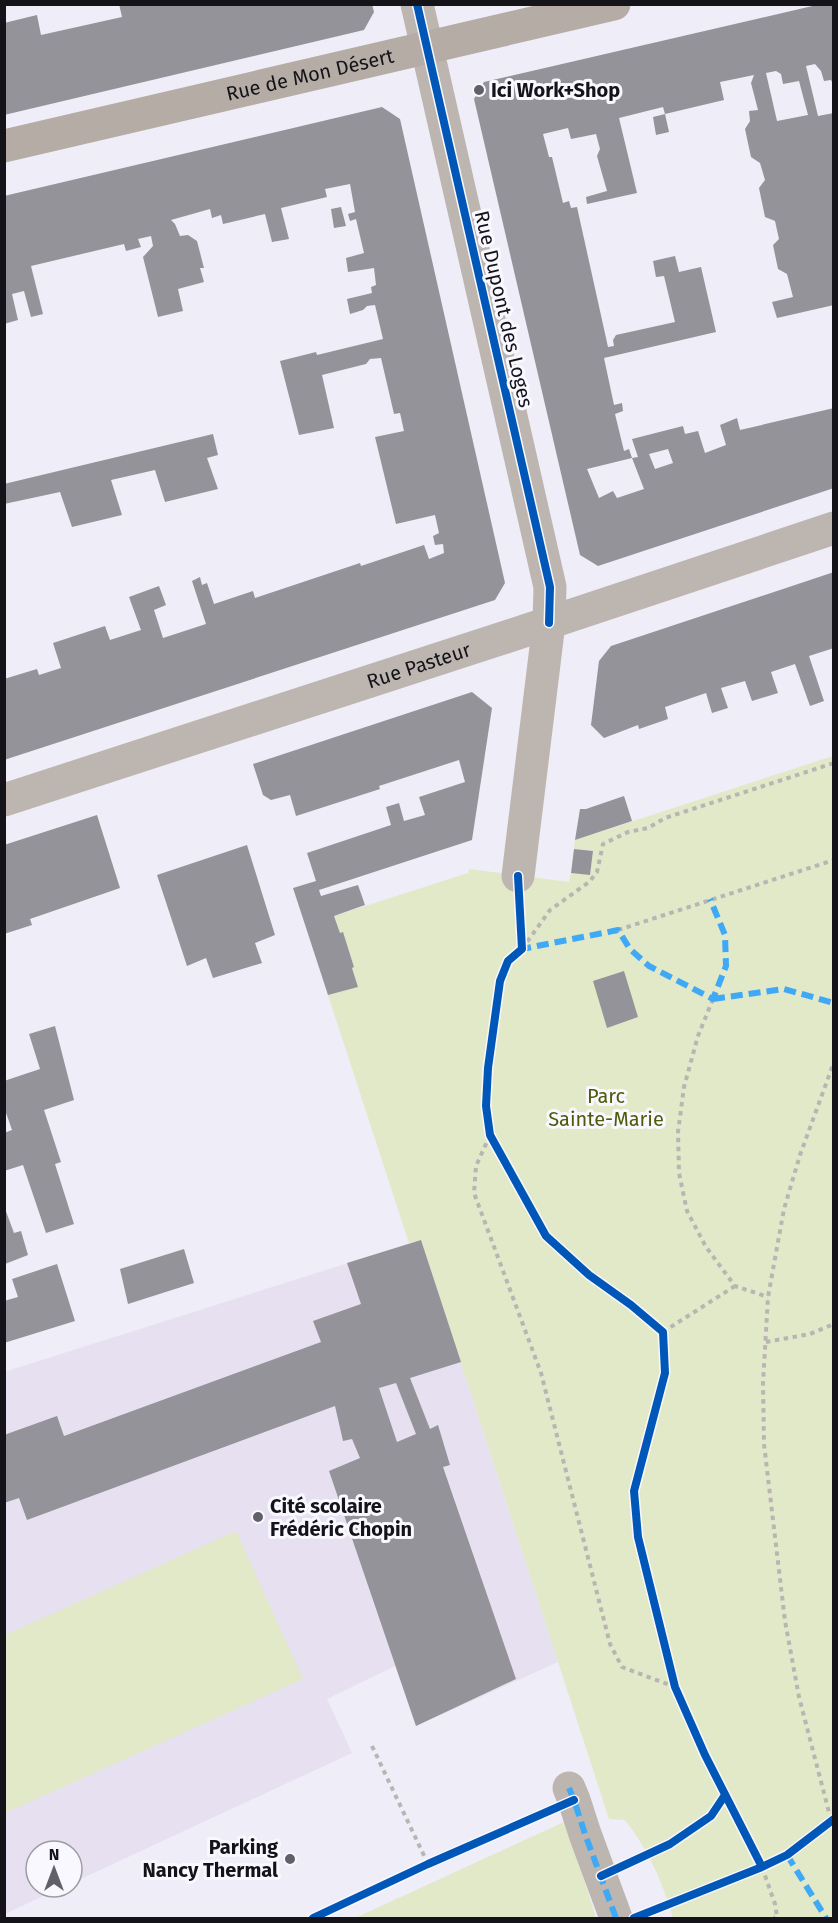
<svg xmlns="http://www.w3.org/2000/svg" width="838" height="1923" font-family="'Fira Sans',sans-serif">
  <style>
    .education { fill: #e6e0f0 }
    .green { fill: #e2e9c8 }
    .building { fill: #94939a; fill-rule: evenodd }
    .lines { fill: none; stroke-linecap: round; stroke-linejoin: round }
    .path { stroke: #b9b5b3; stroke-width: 4; stroke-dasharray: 4.5 4.5; stroke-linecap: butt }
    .street { stroke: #bdb6b0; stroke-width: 33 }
    .secondary { stroke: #b4aca5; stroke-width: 33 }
    .quiet { stroke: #3fa9f5; stroke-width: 6; stroke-dasharray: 12 6; stroke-linecap: butt }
    .cycleway-casing { stroke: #f9f8ff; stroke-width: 11 }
    .cycleway { stroke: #0057b8; stroke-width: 8 }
    .poi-dot { fill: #615f67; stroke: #f9f8ff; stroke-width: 2 }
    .labels { text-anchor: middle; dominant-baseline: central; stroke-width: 6; stroke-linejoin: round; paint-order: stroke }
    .street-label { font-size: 20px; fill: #141319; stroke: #f9f8ff }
    .poi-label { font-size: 20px; font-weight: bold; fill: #141319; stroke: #f9f8ff; text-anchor: start }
    .park-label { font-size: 20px; fill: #4e590a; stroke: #f9f8ff }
  </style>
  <rect width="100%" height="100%" fill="#efedf7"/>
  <path class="education" d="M421,1240L558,1662L416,1726L395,1666L327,1699L352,1753L72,1883V1851H36V1887H62L5,1914L4,1372Z"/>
  <path class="green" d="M833,756V1918H673C663,1883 648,1849 625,1820L609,1819L421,1240L409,1243L328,995L358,987L352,968L354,967L343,933H340L334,916L468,873L469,869L569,882L571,873L590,874L593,851L574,849L575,840Z
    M236,1531L303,1679L5,1813V1635Z
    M566,1821L596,1918H355Z"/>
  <path class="building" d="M119,4H372L374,12L364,30L4,115V23L37,15L41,35L122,17Z
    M821,4H834V86L831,80L824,81L821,71L815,64L806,66L818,116L834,113V305L777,318L772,302L793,297L787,274L778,269L773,245L779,239L775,221L765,217L759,188L765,180L760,163L751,157L745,129L750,121L749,111L758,110L751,83L754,75L720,82L724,100L665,114L663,107L619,118L637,193L587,204L586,197L607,191L597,156L600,149L596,134L571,139L568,128L543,134L549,157H552L563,203L569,201L571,208L577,207L608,347L614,346L613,340L616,335L675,322L664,276L656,277L653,261L675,256L679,272L701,267L716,332L604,358L614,405L622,403L623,411L615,414L624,451L629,449L632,458L638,457L632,439L683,426L685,434L698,431L705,453L726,445L720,425L737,418L740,430L834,408V488L598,566L580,555L474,99L484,82ZM776,71L781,74L783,84L799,81L808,115L777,121L766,73ZM668,449L673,463L655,469L649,454ZM632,458L644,489L617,498L613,491L599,498L587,469Z
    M382,107L400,119L505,583L495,600L4,760V679L37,669L39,675L61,668L53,643L105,626L110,640L141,630L129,597L159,586L166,605L154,610L163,638L206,624L192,581L200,577L202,585L207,583L214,604L253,591L255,598L360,563L361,566L424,545L429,559L444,553L443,544L435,545L433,536L439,533L435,515L396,524L375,437L404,431L400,413L394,414L381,358L370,359L366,364L322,375L334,428L299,435L280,361L316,352L317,355L383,339L375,305L367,306L363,310L350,314L347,299L372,293L371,287L376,285L374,268L348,272L346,258L364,253L356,219L350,221L348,214L355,212L350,184L325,189L327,197L281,208L289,239L272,242L265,214L223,224L221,215L212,218L210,209L171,220L175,224L180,236L188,235L197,241L204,268H200L204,282L178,289L183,311L158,317L143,257L153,246L151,236L138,239L141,247L126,251L124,244L31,266L43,314L31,317L24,291L12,294L18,320L4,324V196Z
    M665,114L669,132L656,135L653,117Z
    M341,207L346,226L334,228L331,209Z
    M213,434L218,455L207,458L218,489L165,502L155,470L111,480L122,515L72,527L60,492L4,504V484Z
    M834,572V648L809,656L824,701L810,706L795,664L771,672L778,693L752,701L745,681L721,688L728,708L712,713L706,693L665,707L668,719L639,729L638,725L604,738L591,725L599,661L611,646Z
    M472,692L492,708L472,840L319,890L321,896L358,885L365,905L334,916L340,933L343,932L354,967L352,968L358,987L328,995L293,888L316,881L307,853L391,825L386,807L399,803L404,821L425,815L419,797L465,782L459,760L379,786L380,789L296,816L290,795L271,800L263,795L253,764Z
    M624,796L632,821L575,840L580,809H586Z
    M97,815L120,888L30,919L32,925L4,934V845Z
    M247,845L275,935L255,943L262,963L213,978L206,958L187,966L157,875Z
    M574,849L593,851L590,875L571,873Z
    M624,971L638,1017L607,1028L593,981Z
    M55,1026L74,1100L44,1110L61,1162L55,1164L74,1224L46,1233L23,1165L4,1171V1133L12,1130L4,1107V1081L40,1069L29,1034Z
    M4,1206L14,1233L21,1231L28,1255L5,1264Z
    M421,1240L461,1362L410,1378L430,1429L438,1425L450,1465L443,1467L516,1679L416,1726L329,1471L360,1458L352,1439L343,1441L335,1406L27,1520L19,1498L4,1503V1435L57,1416L64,1436L321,1342L313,1321L361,1304L347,1263ZM396,1383L416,1434L397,1442L379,1388Z
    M184,1249L194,1283L128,1304L120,1269Z
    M57,1264L75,1321L4,1343V1301L18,1297L12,1279Z"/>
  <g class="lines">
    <path class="path" d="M618,930L834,860
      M522,949L550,910L589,882L597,872L603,844L628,832L648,828L665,818L834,763
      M713,999L698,1036L684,1087L678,1132L679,1173L687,1211L706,1247L735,1286L768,1297
      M490,1135L476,1166L474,1193L541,1373L610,1644L622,1667L675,1687
      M663,1332L735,1286
      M766,1342L810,1334L834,1324
      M372,1746L428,1864
      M831,1820L799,1697L785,1621L764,1444L763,1383L768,1297L784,1209L800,1155L834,1062
      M762,1867L775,1904L777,1917L774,1918"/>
    <g class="street">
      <path d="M417,4L550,587L549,623L518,876"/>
      <path id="s1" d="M4,800L506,637L834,528"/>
      <path d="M569,1788L574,1800L585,1834L616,1918"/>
    </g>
    <path class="secondary" id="s2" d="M4,146L614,4"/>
    <path class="quiet" d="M520,951L522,949L618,930L630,949L649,966L713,999L726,966L725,935L710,899
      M713,999L784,989L834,1003
      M569,1788L574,1800L585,1834L616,1918
      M787,1855L826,1918"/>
    <g class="cycleway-casing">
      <path id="cycleway" d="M417,4L550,587L549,623
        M518,876L522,949L508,961L500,981L488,1068L486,1106L490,1135L546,1236L589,1275L631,1305L663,1332L665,1373L634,1491L638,1537L675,1687L705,1755L762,1867
        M601,1876L670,1844L711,1816L725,1795
        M313,1918L428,1864L574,1800
        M634,1918L762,1867L787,1855L834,1819"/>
    </g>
    <use href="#cycleway" class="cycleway"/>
  </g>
  <g class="poi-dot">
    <circle cx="479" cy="90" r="6"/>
    <circle cx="258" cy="1517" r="6"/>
    <circle cx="290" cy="1859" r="6"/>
  </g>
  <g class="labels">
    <g class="street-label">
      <text stroke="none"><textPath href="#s2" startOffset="314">Rue de Mon Désert</textPath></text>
      <text transform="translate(504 309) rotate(77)">Rue Dupont des Loges</text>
      <text stroke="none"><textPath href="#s1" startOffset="436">Rue Pasteur</textPath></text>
    </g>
    <g class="poi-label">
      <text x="491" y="90">Ici Work+Shop</text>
      <text x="270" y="1506">Cité scolaire<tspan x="270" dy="23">Frédéric Chopin</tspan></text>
      <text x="278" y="1847" text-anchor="end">Parking<tspan x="278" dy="23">Nancy Thermal</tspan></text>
    </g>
    <g class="park-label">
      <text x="606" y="1096">Parc<tspan x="606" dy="23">Sainte-Marie</tspan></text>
    </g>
  </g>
  <rect width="838" height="1923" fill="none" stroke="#141319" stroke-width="12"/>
  <g transform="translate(54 1869)"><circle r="28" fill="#f9f8ff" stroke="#9d9ca3" stroke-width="1.5"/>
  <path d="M0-4.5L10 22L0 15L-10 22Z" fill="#615f67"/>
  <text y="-9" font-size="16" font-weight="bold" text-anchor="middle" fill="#141319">N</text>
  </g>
</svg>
